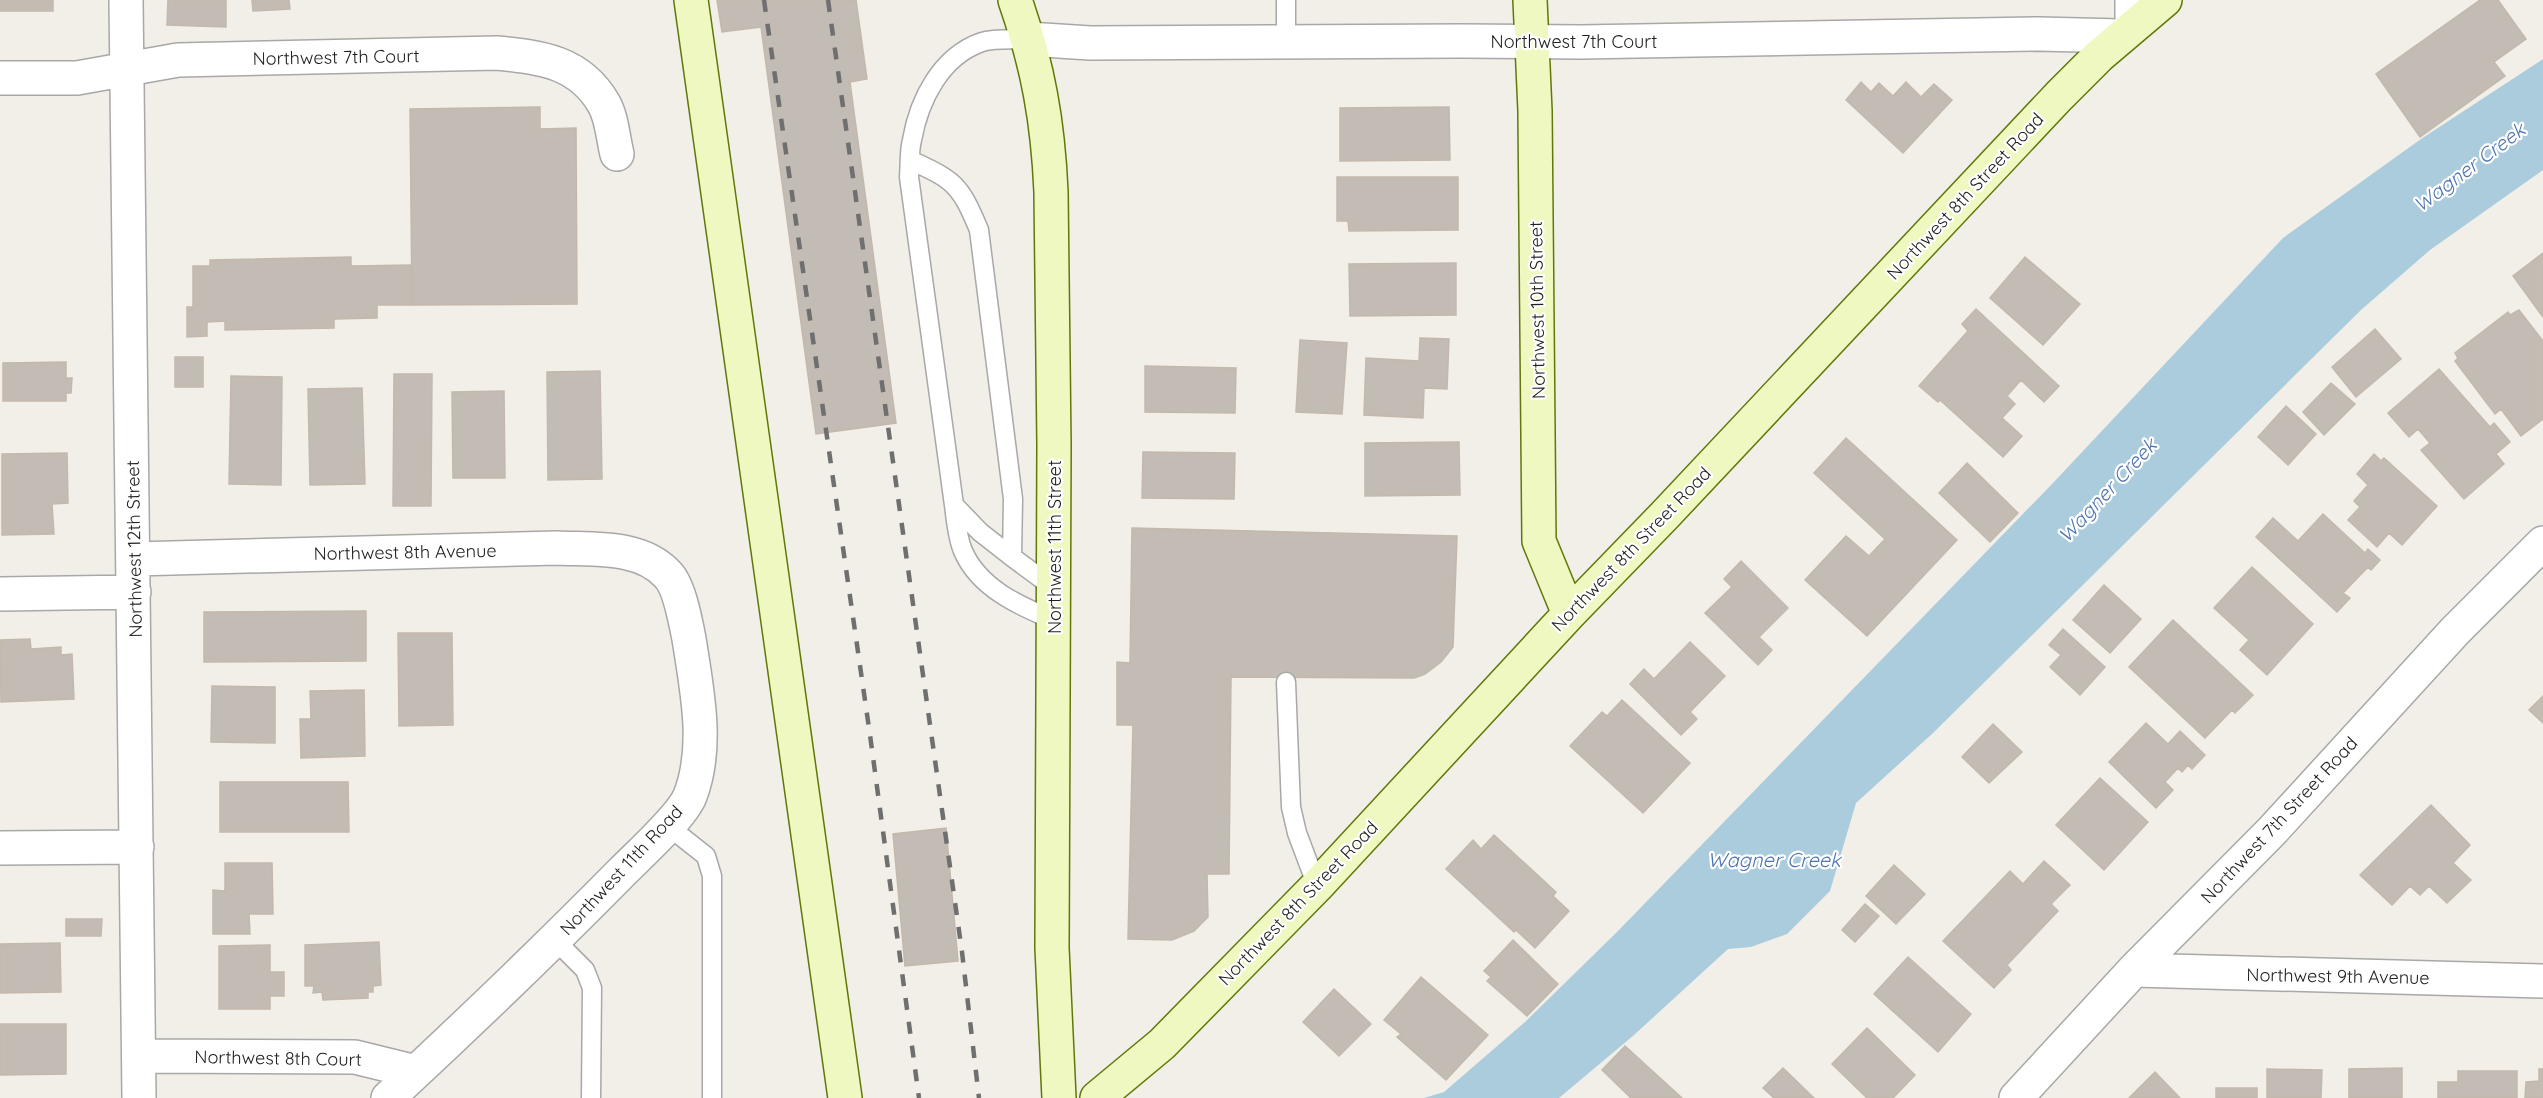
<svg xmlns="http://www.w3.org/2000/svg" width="2543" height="1098" font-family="Quicksand,sans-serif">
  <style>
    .water { fill: #abccdd }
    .building { fill: #c2bcb5; stroke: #c3b8ab; stroke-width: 1.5 }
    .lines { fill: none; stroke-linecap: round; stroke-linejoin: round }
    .lane-casing { stroke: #a8a8a8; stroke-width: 21 }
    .street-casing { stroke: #a8a8a8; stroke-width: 36 }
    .secondary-casing { stroke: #5f7808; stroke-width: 36 }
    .lane { stroke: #fff; stroke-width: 18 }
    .street { stroke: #fff; stroke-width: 33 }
    .secondary { stroke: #eff8c0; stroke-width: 33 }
    .rail { stroke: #6f6f6f; stroke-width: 4.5; stroke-dasharray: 12 12; stroke-linecap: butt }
    .labels { text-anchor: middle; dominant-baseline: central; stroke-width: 4.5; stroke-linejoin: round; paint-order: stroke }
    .street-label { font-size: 18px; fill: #212121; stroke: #fff }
    .water-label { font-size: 20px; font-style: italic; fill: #4f74b0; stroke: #fff }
  </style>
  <rect width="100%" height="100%" fill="#f1efe8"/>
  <path class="water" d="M2543,59V170L2430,250L2361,310L1933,733L1856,803L1830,891L1787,934L1751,947L1728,949L1634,1035L1559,1098H1424L1444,1092L1525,1022L1617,932L2053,483L2283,238L2421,139Z"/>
  <path class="building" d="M0,0H53V11H0Z
    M168,0H226V27L167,25Z
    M252,0H289L290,9L253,11Z
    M717,0H856L867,79L850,82L896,423L816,434L761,27L722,32Z
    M2480,0H2498L2526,39L2494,62L2505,76L2420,137L2376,74Z
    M1861,82L1871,92L1879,83L1893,96L1906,82L1921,97L1934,84L1952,100L1903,153L1846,100Z
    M540,107V129L576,128L577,304L412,305L410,109Z
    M1449,107L1450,160L1340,161V108Z
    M1337,177H1458V230L1349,231L1348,221H1337Z
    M2543,253V317L2513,276Z
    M351,257V266L412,265V305H377V318L334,319V328L225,330V321L207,322V336L187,337V307H193V266H210V260Z
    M2025,257L2080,304L2043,345L1990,298Z
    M1456,263V315L1350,316L1349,264Z
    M1976,309L2059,386L2044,402L2021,380L2007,396L2015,404L2002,418L2022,436L2003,457L1940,400L1938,402L1919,386L1968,331L1962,324Z
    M2519,310L2543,341V419L2521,436L2501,409L2495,414L2455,361L2458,358L2455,353L2508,312L2510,315Z
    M2375,329L2401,359L2356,397L2332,367Z
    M1420,338L1449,339L1447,389L1424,388L1423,418L1364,415L1366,358L1419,361Z
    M1300,340L1347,343L1342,414L1296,412Z
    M175,357H203V387H175Z
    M66,362V378H72L71,393H66V401H3V363Z
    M1145,366L1236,368L1235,413L1145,412Z
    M2439,369L2490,427L2494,423L2510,442L2496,454L2504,464L2464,499L2421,450L2430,443L2418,429L2409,437L2388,413Z
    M600,371L602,479L548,480L547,372Z
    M394,374H432L431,506H393Z
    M231,376L282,377L281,485L229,484Z
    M2331,383L2355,404L2324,435L2303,412Z
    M362,388L365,484L310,485L308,389Z
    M504,391L505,478H453L452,392Z
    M2286,406L2316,434L2288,465L2258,437Z
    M1846,438L1957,540L1867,636L1805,580L1846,536L1869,556L1885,539L1814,473Z
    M1459,442L1460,495L1365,496V443Z
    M1143,452L1235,453L1234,499L1142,498Z
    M67,453L68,503L52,504L54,534L2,535V454Z
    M2374,454L2381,461L2384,458L2437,506L2402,545L2389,533L2377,547L2348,520L2360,507L2354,501L2368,485L2357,474Z
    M1967,463L2018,513L1990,542L1939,493Z
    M2323,514L2365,553L2368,549L2380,560L2371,570L2368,567L2343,593L2350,598L2337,612L2256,537L2273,518L2298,541Z
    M1132,528L1457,536L1453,647L1441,662L1425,674L1414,678L1231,677L1229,874H1207L1208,917L1194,931L1172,940L1128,939L1133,725H1117V662L1130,663Z
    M1741,561L1788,608L1759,637L1772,650L1758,665L1705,613L1732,587L1724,579Z
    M2252,567L2313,624L2267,675L2240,650L2249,640L2214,608Z
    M2104,585L2141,619L2110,653L2073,620Z
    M366,611V661L204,662V612Z
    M2173,620L2253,695L2235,713L2232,710L2205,738L2129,667Z
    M2063,629L2105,667L2080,695L2050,667L2061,655L2049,645Z
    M398,633H452L453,725L399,726Z
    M30,639L31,649L61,647V655L72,654L74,699L1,702L0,640Z
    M1690,642L1725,676L1690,712L1697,719L1681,735L1630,684L1644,669L1654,679Z
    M212,686L275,687V743L211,742Z
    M364,690L365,756L301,758L300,719H311L310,691Z
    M2543,696V723L2529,710Z
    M1622,700L1690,763L1643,813L1570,746L1602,712L1607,716Z
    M2146,723L2168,744L2180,731L2205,755L2192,769L2188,765L2182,772L2178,768L2165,782L2173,790L2156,808L2109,762Z
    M1993,724L2022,752L1989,783L1962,757Z
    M2100,778L2148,822L2104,870L2056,825Z
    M220,782H348L349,832H220Z
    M2431,805L2470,845L2453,863L2471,880L2447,903L2429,886L2420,895L2410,886L2392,905L2360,875Z
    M946,828L958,961L905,966L893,834Z
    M1494,835L1556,892L1553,896L1569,911L1535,948L1516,930L1514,932L1446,869L1473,840L1481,849Z
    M2044,861L2070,885L2051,904L2058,911L2007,965L2011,970L1994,988L1943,941L2010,871L2023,884Z
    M225,863H272L273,914H249L250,934H213V890L225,891Z
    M1894,865L1925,894L1896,924L1866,896Z
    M1865,904L1879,916L1855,942L1842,930Z
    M66,919H102L101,936H66Z
    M1513,940L1558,984L1527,1016L1487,981L1491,977L1484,971Z
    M379,942L381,985L373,986V992H368V998L323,1000L322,992L313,993L314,986H305V945Z
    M60,943L61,992L0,993V944Z
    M270,945V972H284V996H270V1009H219V946Z
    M1908,957L1971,1014L1938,1052L1874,994Z
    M1421,977L1488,1035L1446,1080L1397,1037L1401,1034L1384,1020Z
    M1334,989L1371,1024L1339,1056L1303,1022Z
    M0,1024H66V1074L0,1075Z
    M1867,1028L1915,1075L1893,1098H1867L1832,1064Z
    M1625,1046L1682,1098H1631L1602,1070Z
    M1783,1068L1814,1098H1774L1763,1088Z
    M2402,1068V1098H2349V1069Z
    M2267,1069L2322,1070L2321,1098H2267Z
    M2539,1069H2543V1098H2525L2526,1082L2539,1081Z
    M2458,1071H2517V1098H2438V1082H2458Z
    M2155,1072L2180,1098H2129Z
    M2216,1088H2257V1098H2216Z"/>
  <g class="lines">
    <g class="lane-casing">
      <path id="lane" d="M1286,0V43
        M910,160C954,180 960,184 979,230L1013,499L1012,557L1054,588
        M954,505C956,520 957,537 963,551C979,588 1019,606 1054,620
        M1012,557L980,532L954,505L909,177C910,165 909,151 912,140C919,100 941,56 982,42C995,38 1014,40 1028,39
        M1286,682L1291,807L1297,833L1317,886
        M668,826L706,856L712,876V1098
        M555,940L585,970L592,988L591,1098"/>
    </g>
    <g class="street-casing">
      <path id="street" d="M126,0L139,1098
        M2132,0V26
        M1028,39L1090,43L1461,41L1581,42L2039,34L2121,36
        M0,78H77L178,60L497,53C541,57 580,62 604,104C612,118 613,138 617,154
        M134,559L557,548C593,550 641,545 668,575C679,586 686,623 689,639C697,690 709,747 690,796C682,816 640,854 623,871C547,948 468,1024 388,1098
        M0,594L134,592
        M0,848L137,847
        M2134,970L2543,981
        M139,1056L355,1057L416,1072
        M2016,1098L2134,970L2272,831L2455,631L2543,543"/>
    </g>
    <g class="secondary-casing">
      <path id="secondary" d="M691,0L845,1098
        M1015,0C1038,66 1048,122 1051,192L1054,445L1052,948L1059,1098
        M1530,0L1535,111L1539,541L1569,614
        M1097,1098L1162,1044L1317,886L1569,614L1664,516L2059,96L2099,56L2165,0"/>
    </g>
    <use href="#lane" class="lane"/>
    <use href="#street" class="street"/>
    <use href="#secondary" class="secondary"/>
    <path class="rail" d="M764,0L870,735L919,1098
      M828,0L962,952L979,1098"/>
  </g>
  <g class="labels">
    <g class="street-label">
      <text x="1574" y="41">Northwest 7th Court</text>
      <text transform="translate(336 57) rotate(-1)">Northwest 7th Court</text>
      <text transform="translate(1965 196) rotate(-47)">Northwest 8th Street Road</text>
      <text transform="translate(1537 310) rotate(-91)">Northwest 10th Street</text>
      <text transform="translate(1054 547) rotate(-90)">Northwest 11th Street</text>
      <text transform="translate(134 549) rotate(-91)">Northwest 12th Street</text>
      <text transform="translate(1631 549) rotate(-46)">Northwest 8th Street Road</text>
      <text transform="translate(405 552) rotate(-1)">Northwest 8th Avenue</text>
      <text transform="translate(2279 820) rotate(-47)">Northwest 7th Street Road</text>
      <text transform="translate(621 870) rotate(-47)">Northwest 11th Road</text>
      <text transform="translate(1298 903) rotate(-46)">Northwest 8th Street Road</text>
      <text transform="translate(2338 976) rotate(1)">Northwest 9th Avenue</text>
      <text transform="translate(278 1058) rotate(1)">Northwest 8th Court</text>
    </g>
    <g class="water-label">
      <text transform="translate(2469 167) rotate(-37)">Wagner Creek</text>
      <text transform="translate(2107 490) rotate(-47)">Wagner Creek</text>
      <text x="1774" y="859">Wagner Creek</text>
    </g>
  </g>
</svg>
